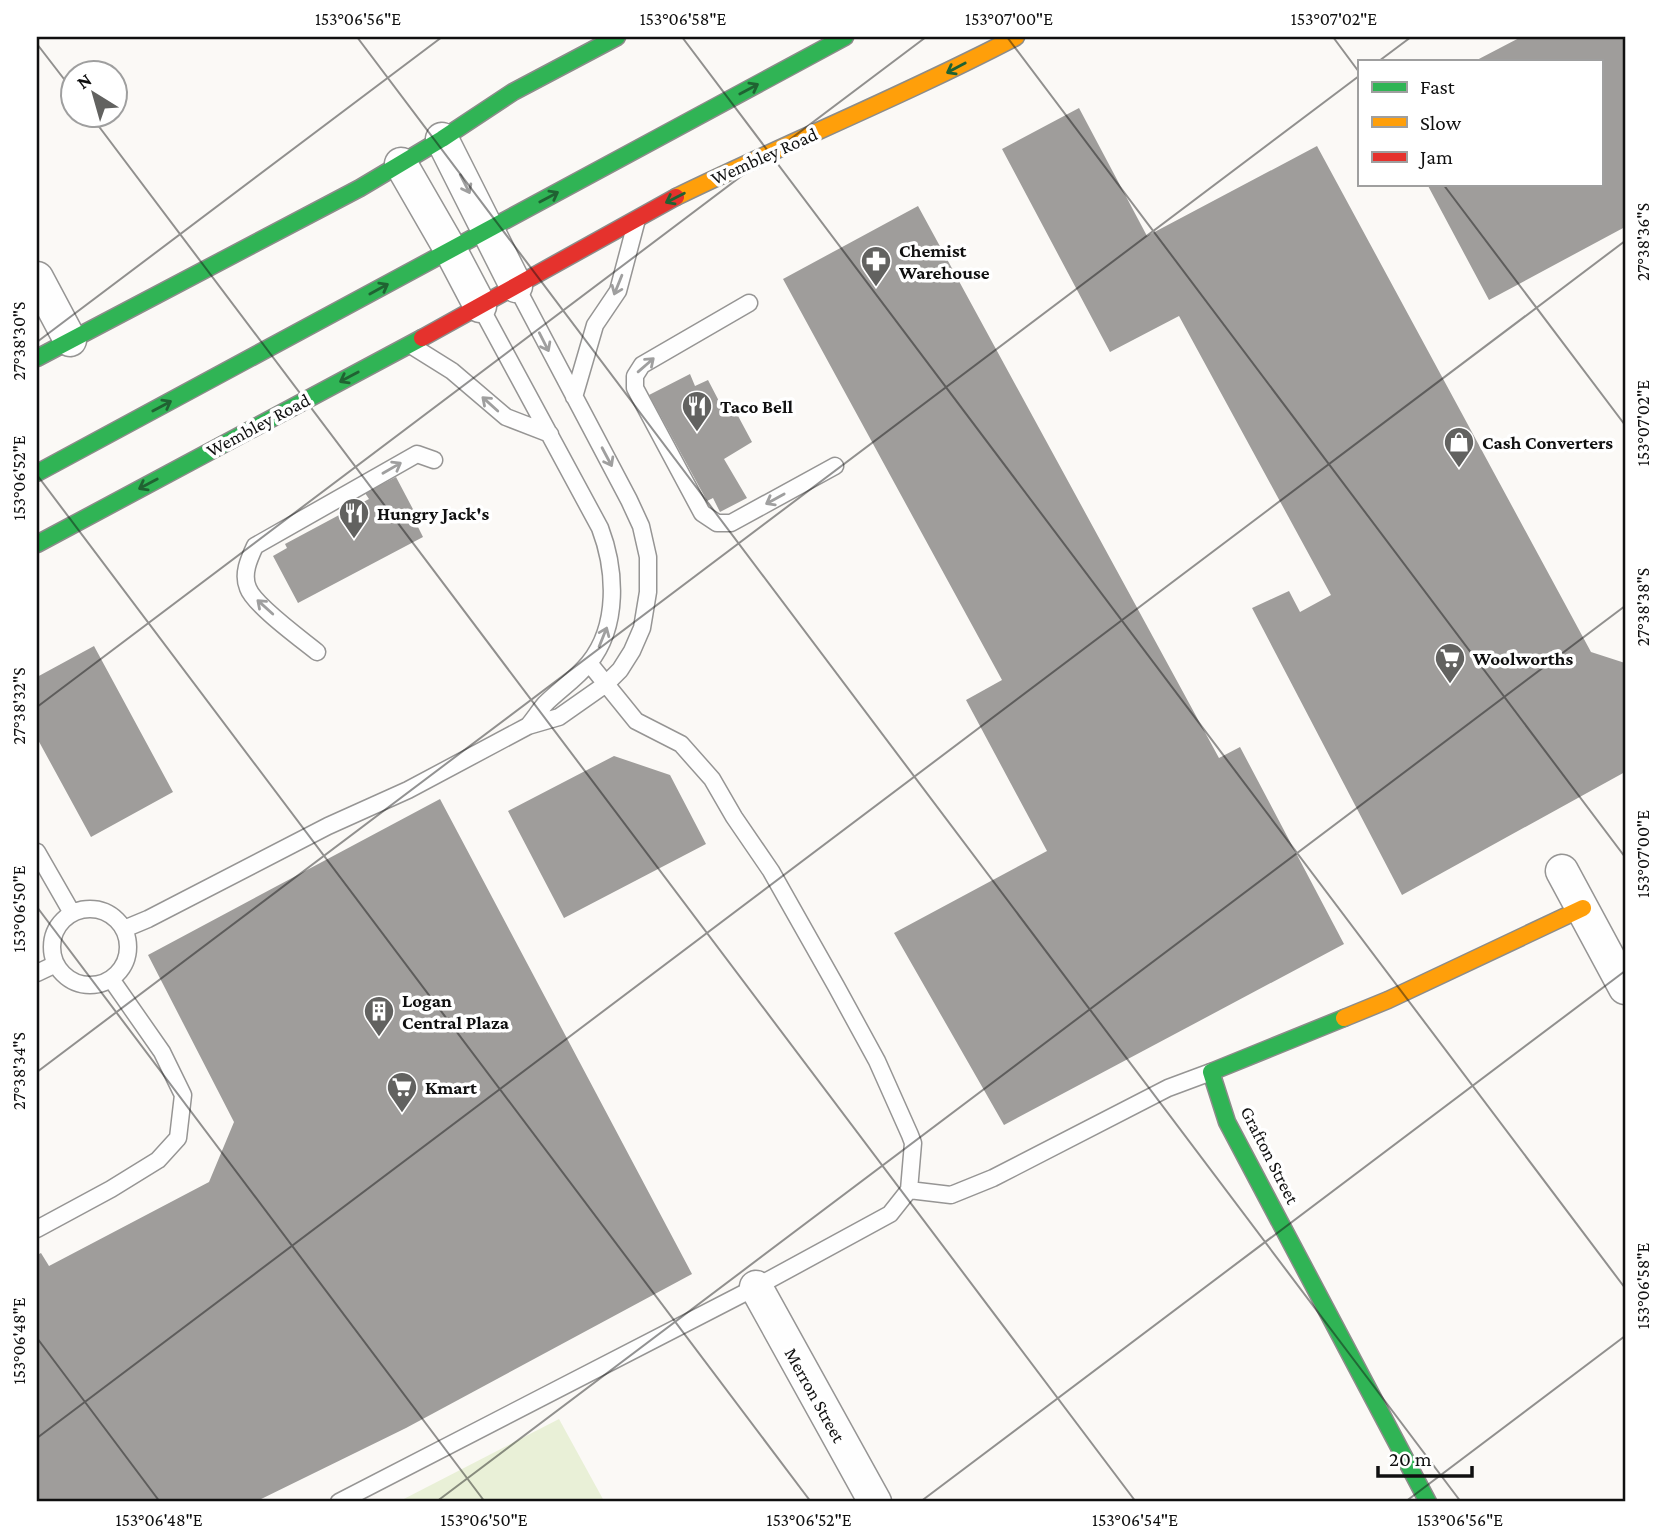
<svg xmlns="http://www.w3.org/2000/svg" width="1662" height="1539" font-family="'Crimson Pro',serif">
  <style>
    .green { fill: #e9f0d7 }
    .building { fill: #9f9d9b }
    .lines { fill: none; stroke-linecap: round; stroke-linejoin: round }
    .lane-casing { stroke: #969594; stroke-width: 19 }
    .street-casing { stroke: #969594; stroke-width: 35 }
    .fast-casing { stroke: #8c8c8a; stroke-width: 19 }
    .slow-casing { stroke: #8c8c8a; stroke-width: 19 }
    .jam-casing { stroke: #8c8c8a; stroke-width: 19 }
    .lane { stroke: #fefefe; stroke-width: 16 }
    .street { stroke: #fefefe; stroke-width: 32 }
    .fast { stroke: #30b455; stroke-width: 16 }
    .slow { stroke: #ff9f0a; stroke-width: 16 }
    .jam { stroke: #e5322d; stroke-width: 16 }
    .oneway { stroke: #206232 }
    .oneway2 { stroke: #9f9f9f }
    .ticks { fill: none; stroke: #101010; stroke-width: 2; stroke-opacity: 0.45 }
    .labels { text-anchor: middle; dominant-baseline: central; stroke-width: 7; stroke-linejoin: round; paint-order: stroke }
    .street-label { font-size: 19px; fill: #101010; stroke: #fff }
    .poi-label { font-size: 19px; font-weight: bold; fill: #101010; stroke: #fff; text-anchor: start }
    .neatline { fill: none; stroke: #101010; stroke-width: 2.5 }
    .ticks-label { font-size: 18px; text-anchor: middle; fill: #101010 }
  </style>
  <rect width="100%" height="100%" fill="#fbf9f6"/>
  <path class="green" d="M559,1419L604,1501L398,1502Z"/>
  <path class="building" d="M1521,37H1625V227L1489,300L1427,184H1601V61H1475Z
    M1079,108L1147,236L1317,146L1591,652L1625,663V772L1402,895L1252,608L1289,591L1300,612L1331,595L1179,316L1110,352L1002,149Z
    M918,206L1219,758L1240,747L1344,944L1004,1125L894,933L1047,851L966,700L1002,680L783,279Z
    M690,374L695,386L708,380L721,405L730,401L752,442L724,459L747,498L720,512L713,498L707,501L649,395Z
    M396,477L415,513L412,515L423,537L298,603L273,556L287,548L285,544L369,499L365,493Z
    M94,646L173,792L91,837L37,738V677Z
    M614,756L670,775L706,844L564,918L508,811Z
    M440,799L692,1274L406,1428L255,1502H37V1255L41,1253L49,1266L209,1182L234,1122L148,955Z"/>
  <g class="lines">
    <g class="lane-casing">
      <path id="lane" d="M749,303L642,365L635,376V388L702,513L717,523H731L835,466
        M480,306L600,528C616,570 619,626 589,663C576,679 559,690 545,704C539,711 534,719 528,726
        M412,346L452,371L506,417L550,434
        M574,397L595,325L618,291L636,223
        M317,652C301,639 254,605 248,588C242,574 249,559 255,546L417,454L434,460
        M37,852L72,913
        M52 947a38 38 0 1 1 76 0a38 38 0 1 1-76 0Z
        M124,929L148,919L328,826L408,790L528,726L559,717L606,684L620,670L632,651L642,628L648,592V557L641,526L629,500L516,286
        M37,973L56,964
        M909,1190L951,1195L993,1178L1168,1088L1211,1072
        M37,1229L111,1189L158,1160L178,1138L183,1095L162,1052L111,979
        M339,1502L756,1287L890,1214L909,1190L913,1143L910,1135L877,1061L836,986L771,871L734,817L712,779L681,744L636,721L589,663"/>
    </g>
    <g class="street-casing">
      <path id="street" d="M442,139L516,286
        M401,164L450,249L480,306
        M37,278L70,340
        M1562,871L1625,988
        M756,1287L875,1502"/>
    </g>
    <g class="fast-casing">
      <path id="fast" d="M37,358L360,188L442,139L513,92L617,37
        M37,473L845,37
        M37,544L422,338
        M1344,1018L1211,1072L1227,1122L1428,1502"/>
    </g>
    <g class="slow-casing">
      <path id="slow" d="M676,197C789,142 905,95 1016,37
        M1344,1018L1388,1000L1583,908"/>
    </g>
    <g class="jam-casing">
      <path id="jam" d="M422,338L676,197"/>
    </g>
    <use href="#lane" class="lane"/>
    <use href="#street" class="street"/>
    <use href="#fast" class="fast"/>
    <use href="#slow" class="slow"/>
    <use href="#jam" class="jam"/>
  </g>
  <defs><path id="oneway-shaft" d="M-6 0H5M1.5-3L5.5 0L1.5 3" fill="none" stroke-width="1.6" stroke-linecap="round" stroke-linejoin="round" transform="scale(1.75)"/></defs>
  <g class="oneway">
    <use href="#oneway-shaft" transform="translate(956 68) rotate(152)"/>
    <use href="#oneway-shaft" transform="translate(749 89) rotate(-28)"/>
    <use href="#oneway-shaft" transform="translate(549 197) rotate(-28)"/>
    <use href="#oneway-shaft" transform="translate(675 198) rotate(153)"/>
    <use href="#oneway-shaft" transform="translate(379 289) rotate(-29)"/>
    <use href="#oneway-shaft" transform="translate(349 377) rotate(152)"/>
    <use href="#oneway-shaft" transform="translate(162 406) rotate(-28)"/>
    <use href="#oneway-shaft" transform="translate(148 484) rotate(152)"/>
  </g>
  <g class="oneway2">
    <use href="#oneway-shaft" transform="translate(465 184) rotate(63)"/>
    <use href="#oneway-shaft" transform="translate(618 285) rotate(112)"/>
    <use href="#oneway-shaft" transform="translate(544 342) rotate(63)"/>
    <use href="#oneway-shaft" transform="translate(646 365) rotate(-41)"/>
    <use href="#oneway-shaft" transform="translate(490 404) rotate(-138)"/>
    <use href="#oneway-shaft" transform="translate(607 457) rotate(62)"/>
    <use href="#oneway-shaft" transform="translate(392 468) rotate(-30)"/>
    <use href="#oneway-shaft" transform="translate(775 499) rotate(151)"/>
    <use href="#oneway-shaft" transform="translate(265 607) rotate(-138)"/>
    <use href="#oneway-shaft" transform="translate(603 637) rotate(-68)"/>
  </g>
  <path class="ticks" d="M357,37L1461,1502M682,37L1625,1288M1007,37L1625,857M1333,37L1359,72M37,44L74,92M1379,61L1411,37M91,116L1136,1502M1443,184L1625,425M37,342L442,37M37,475L811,1502M37,707L926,37M37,907L485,1502M37,1072L1359,76M37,1338L160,1502M37,1438L1625,241M436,1502L1625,606M920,1502L1625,971M1405,1502L1625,1336"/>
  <defs>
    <g id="pharmacy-pin" transform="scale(1.575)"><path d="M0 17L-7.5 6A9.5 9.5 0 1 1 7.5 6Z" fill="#626260" stroke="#fff"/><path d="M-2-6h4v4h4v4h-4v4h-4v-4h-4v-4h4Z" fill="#fff"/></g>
    <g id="restaurant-pin" transform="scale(1.575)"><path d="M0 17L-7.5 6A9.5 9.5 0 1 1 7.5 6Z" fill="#626260" stroke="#fff"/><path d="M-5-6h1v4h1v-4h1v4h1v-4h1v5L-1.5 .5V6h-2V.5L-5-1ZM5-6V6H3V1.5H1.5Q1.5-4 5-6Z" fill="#fff"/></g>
    <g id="shop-pin" transform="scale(1.575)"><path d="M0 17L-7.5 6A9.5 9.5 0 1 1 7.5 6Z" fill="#626260" stroke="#fff"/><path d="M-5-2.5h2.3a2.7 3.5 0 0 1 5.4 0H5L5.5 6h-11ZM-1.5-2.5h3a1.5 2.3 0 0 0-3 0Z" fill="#fff"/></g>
    <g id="supermarket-pin" transform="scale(1.575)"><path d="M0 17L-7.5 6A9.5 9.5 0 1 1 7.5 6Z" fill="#626260" stroke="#fff"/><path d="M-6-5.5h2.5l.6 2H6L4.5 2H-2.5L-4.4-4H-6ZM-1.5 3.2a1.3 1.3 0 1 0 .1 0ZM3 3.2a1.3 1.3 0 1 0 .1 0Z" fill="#fff"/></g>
    <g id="building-pin" transform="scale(1.575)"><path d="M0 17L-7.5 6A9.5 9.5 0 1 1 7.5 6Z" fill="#626260" stroke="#fff"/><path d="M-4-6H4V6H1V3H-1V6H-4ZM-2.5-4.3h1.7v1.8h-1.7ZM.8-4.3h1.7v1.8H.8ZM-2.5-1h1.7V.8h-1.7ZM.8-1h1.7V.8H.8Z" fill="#fff"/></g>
  </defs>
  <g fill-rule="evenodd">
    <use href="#pharmacy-pin" x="876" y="261"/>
    <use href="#restaurant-pin" x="697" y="406"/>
    <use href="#shop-pin" x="1459" y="442"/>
    <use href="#restaurant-pin" x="354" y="513"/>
    <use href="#supermarket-pin" x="1450" y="658"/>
    <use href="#building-pin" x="379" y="1011"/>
    <use href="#supermarket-pin" x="402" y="1087"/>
  </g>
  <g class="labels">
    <g class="street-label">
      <text transform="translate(764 156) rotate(-24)">Wembley Road</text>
      <text transform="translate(258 425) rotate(-28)">Wembley Road</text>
      <text transform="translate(1270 1155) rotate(63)">Grafton Street</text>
      <text transform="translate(815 1395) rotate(61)">Merron Street</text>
    </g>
    <g class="poi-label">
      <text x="899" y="250">Chemist<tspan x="899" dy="22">Warehouse</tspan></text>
      <text x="720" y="406">Taco Bell</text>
      <text x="1482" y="442">Cash Converters</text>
      <text x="377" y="513">Hungry Jack's</text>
      <text x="1473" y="658">Woolworths</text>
      <text x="402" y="1000">Logan<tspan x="402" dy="22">Central Plaza</tspan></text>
      <text x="425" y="1087">Kmart</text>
    </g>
  </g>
  <rect width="1662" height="1539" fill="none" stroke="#ffffff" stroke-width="77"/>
  <rect x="1358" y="60" width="245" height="126" fill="#ffffff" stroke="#9f9f9f" stroke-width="2"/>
  <rect x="1372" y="82" width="35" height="10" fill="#30b455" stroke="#9f9f9f" stroke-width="2"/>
  <text x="1420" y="94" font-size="21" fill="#101010">Fast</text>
  <rect x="1372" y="117" width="35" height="10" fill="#ff9f0a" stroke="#9f9f9f" stroke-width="2"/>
  <text x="1420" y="130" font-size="21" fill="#101010">Slow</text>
  <rect x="1372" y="152" width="35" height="10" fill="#e5322d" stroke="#9f9f9f" stroke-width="2"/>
  <text x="1420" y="164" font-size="21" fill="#101010">Jam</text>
  <g transform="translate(94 94) rotate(323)"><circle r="33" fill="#ffffff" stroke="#9f9f9f" stroke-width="2"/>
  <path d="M0-5L12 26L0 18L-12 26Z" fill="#626260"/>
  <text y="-10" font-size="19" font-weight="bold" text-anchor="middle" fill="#101010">N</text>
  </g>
  <path d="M1378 1466v10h94v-10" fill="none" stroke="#101010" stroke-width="3.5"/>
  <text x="1389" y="1466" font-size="21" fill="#101010" stroke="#ffffff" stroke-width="5" paint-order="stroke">20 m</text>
  <rect x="38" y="38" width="1586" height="1462" class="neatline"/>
  <g class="ticks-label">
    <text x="358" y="25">153°06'56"E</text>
    <text x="683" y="25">153°06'58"E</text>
    <text x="1009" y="25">153°07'00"E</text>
    <text x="1334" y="25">153°07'02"E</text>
    <text transform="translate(1643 242) rotate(-90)" y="6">27°38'36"S</text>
    <text transform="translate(19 341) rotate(-90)" y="6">27°38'30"S</text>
    <text transform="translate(1643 423) rotate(-90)" y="6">153°07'02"E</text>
    <text transform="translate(19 478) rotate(-90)" y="6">153°06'52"E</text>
    <text transform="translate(1643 607) rotate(-90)" y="6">27°38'38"S</text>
    <text transform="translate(19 706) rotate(-90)" y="6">27°38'32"S</text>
    <text transform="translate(1643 854) rotate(-90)" y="6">153°07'00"E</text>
    <text transform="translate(19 909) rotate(-90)" y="6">153°06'50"E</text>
    <text transform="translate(19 1071) rotate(-90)" y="6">27°38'34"S</text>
    <text transform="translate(1643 1286) rotate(-90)" y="6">153°06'58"E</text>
    <text transform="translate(19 1341) rotate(-90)" y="6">153°06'48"E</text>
    <text x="159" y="1526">153°06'48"E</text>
    <text x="484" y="1526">153°06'50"E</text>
    <text x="809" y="1526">153°06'52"E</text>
    <text x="1135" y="1526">153°06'54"E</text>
    <text x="1460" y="1526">153°06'56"E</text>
  </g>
</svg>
